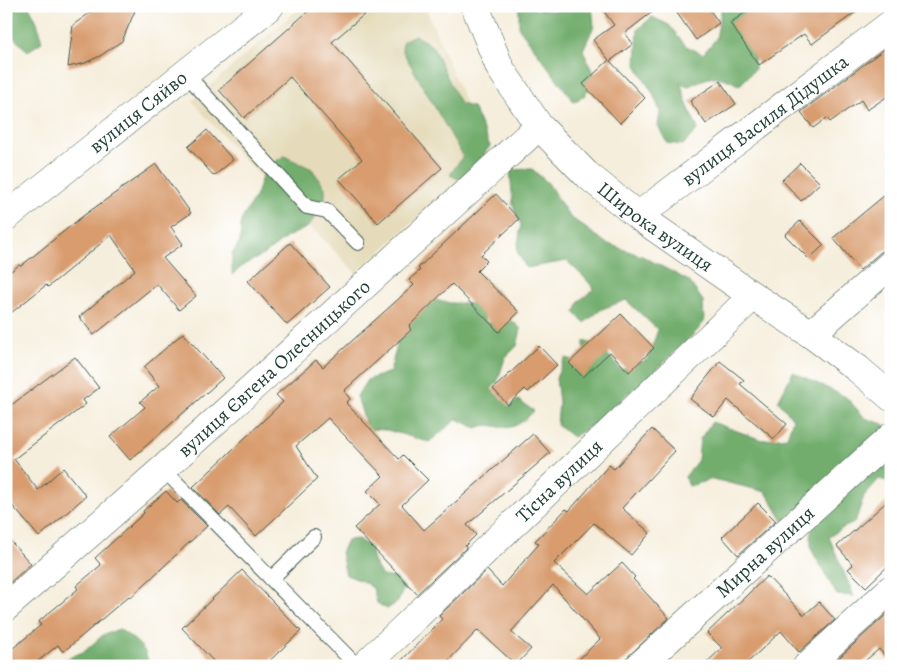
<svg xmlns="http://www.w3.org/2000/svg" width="897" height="672" font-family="Alegreya,serif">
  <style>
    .built { fill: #e5dbba }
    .forest { fill: #72ad6d; stroke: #487550 }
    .building { fill: #d89c6e }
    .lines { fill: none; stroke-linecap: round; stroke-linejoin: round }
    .service-casing { stroke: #3f584d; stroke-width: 16 }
    .minor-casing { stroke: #3f584d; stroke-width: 29 }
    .tertiary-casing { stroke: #3f584d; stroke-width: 29 }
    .service { stroke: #fff; stroke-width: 14 }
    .minor { stroke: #fff; stroke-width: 28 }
    .tertiary { stroke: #fff; stroke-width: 28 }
    .labels { text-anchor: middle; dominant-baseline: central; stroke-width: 4; stroke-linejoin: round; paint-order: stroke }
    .street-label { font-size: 20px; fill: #1f3d34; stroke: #fff }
  </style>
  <rect width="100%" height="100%" fill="#fff"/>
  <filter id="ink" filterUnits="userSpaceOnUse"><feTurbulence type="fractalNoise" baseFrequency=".02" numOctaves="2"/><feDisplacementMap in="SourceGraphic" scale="10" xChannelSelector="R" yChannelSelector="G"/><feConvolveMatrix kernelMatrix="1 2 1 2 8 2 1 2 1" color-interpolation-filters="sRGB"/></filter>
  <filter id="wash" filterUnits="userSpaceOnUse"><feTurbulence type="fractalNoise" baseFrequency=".0096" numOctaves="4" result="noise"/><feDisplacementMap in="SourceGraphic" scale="20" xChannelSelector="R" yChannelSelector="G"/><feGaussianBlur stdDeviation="1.12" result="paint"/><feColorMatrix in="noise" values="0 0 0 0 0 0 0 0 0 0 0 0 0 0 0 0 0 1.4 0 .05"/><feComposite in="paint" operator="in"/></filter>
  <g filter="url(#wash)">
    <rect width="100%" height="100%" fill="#f6eedc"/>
    <path class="built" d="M302,6H425L487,155L356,273L239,154L192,101Z"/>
    <path class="forest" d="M6,6H29L37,22L42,42L28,51C9,34 6,33 6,6Z
      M519,6H533V9L559,11L570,6H592L594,26L583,50L595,78L584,96L574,102L519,28Z
      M722,6H744L750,20L755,69L739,86C720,73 709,76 689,86L681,84L687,104L698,129L683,145L667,143L658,126L660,111L653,94L636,65L638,29L652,17L669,25L686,46L703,54L716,39Z
      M415,35L433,47L460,104L473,107L490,146L463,181L450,175L463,156L402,50L403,41Z
      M284,156L312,169L325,188V203L308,227L287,237L265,254L245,264L232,275V254L240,242L241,221L256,195L265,168Z
      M532,169L548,183L569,216L606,243L644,257L689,281L703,301L704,322L696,332L642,384L628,393L608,413L593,425L573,437L557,425L559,402L556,378L565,358L584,362V341C602,346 610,356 621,370L647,360L658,330L626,300L602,309L584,323L575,313L579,301L594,289L586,279L567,261L526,268L517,251L521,225L513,205L510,170Z
      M429,299L450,303L478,304L486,322L501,327L513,321L521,329L517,346L505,358L497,383L491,389L509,407L518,400L534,411C528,417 520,425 511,427C498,430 492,421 476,428L457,419L429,442L387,430L367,429L357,396L367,380L390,372L396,349L399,330Z
      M793,372L846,397L865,418L883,424L891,432V482L879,479L864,496L855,522L841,529L829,537L854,596L837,595L811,549V522L783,521L766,492L713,479L689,486L685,477L698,460L700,439L712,422L762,440L787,437L793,419L778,401Z
      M358,539L370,547L373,561L382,576L396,578L404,587L398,602L387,609L377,603L373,588L362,581L346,575L341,553L347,540Z
      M119,629C132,638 149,648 148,666H45L49,662L64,660L85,651L103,635Z"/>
    <g id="blocks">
      <path class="building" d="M99,6H137L122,41L100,56L85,63L68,67L73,25Z
        M314,6H374L332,42L442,168L378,223L339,179L362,159L290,77L244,118L219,90Z
        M600,6H660L625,33L633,44L610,61L645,98L620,123L583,84L609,60L593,40L614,25Z
        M672,6H707L719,23L696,40Z
        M755,6H864L812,44L804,34L759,65L730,23Z
        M891,44V94L867,110L861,100L830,122L827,118L813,128L801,112Z
        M720,81L736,104L706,124L690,101Z
        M207,130L233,160L214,176L188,147Z
        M800,163L820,183L801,201L782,180Z
        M156,164L191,213L171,227L183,244L163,258L196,296L179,310L157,284L94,335L79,317L135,270L111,235L48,287L46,285L6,317V275L19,265L21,266L83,216Z
        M891,190V247L881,252L860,270L833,238Z
        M496,194L519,219L481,255L487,261L477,271L519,312L499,332L452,284L409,326L411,330L344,391L350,399L346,403L399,459L403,455L428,480L402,505L424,530L533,434L550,453L467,525L476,535L465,546L466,548L417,594L354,528L380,504L367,491L383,476L328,418L296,446L317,479L256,536L229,507L220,515L193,487L283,402L276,395L316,360L323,367L414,285L409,280L420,270L418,268Z
        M800,221L824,245L809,259L785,235Z
        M290,243L330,287L287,325L248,281Z
        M621,314L654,348L629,372L610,352L583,377L569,363Z
        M183,333L223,378L130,460L110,437L145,407L140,402L159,386L144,367Z
        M539,346L557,365L528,392L525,389L508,405L493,389Z
        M75,357L99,388L83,400L86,404L14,459L38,490L63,468L86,496L39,537L6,498V409Z
        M720,361L744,380L740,384L787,424L774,439L728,400L714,417L690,399Z
        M652,429L675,451L622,508L650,533L631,555L594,523L554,563L588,594L622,563L635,577L633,579L669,618L618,666H572L600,639L553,585L511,632L531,649L516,665L478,630L443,666H396L442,619L439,616L487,570L502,586L539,544L535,541L566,509L569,511L609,465L614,469Z
        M166,491L177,503L181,500L207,526L131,597L129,596L63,652L58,645L32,666H6V654L41,625L38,622L78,589L76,586L101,565L95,558L144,513L143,511Z
        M891,498V563L866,587L848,569L853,565L837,546Z
        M758,503L776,521L738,555L722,537Z
        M6,536L31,564L6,586Z
        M242,570L301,631L264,666H218L182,628Z
        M767,576L804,615L819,602L835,620L799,652L781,631L744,666H703L722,648L707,633Z
        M891,610V663L879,649L859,666H830Z"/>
    </g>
  </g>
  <g filter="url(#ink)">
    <use href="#blocks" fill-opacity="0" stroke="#3f584d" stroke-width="1"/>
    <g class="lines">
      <g class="service-casing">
        <path id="service" d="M186,74L307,207L327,211L358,243
          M163,469L357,666
          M271,579L314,537"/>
      </g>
      <g class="minor-casing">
        <g id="minor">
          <path id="s1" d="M638,216L891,24"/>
          <path d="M811,334L891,264"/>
          <path id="s2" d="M6,607L163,469L539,126"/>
          <path id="s3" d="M364,666L753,296"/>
          <path id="s4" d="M639,666L891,437"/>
          <path d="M807,666L891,589"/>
        </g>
      </g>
      <g class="tertiary-casing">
        <g id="tertiary">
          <path id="s5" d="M475,6L500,68L539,126L586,174L638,216L753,296L811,334L858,369L891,397"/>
          <path id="s6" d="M6,217L270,6"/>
        </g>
      </g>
      <use href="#service" class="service"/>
      <use href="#minor" class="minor"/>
      <use href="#tertiary" class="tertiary"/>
    </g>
  </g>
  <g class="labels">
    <g class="street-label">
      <text stroke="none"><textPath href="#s6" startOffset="169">вулиця Сяйво</textPath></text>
      <text stroke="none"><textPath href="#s1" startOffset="159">вулиця Василя Дідушка</textPath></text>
      <text stroke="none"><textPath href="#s5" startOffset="291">Широка вулиця</textPath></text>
      <text stroke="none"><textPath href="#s2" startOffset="359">вулиця Євгена Олесницького</textPath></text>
      <text stroke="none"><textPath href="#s3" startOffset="269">Тісна вулиця</textPath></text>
      <text stroke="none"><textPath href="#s4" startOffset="170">Мирна вулиця</textPath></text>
    </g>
  </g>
  <rect width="897" height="672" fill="none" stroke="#fff" stroke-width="25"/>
</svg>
